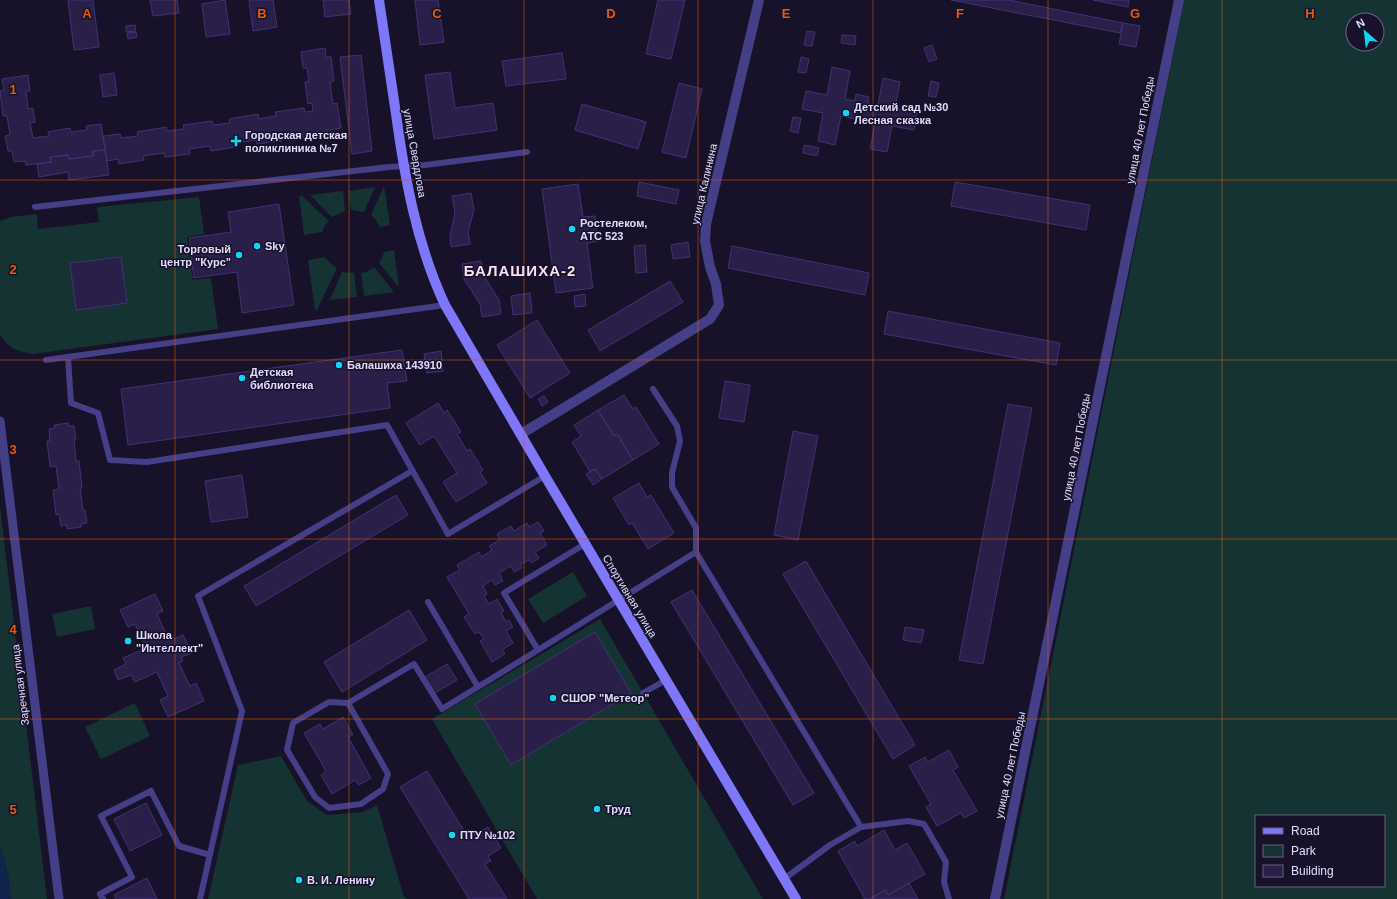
<svg xmlns="http://www.w3.org/2000/svg" width="1397" height="899" font-family="Helvetica,sans-serif">
  <style>
    .green { fill: #153333; fill-rule: evenodd }
    .water { fill: #10244b }
    .building { fill: #291f49; stroke: #413274 }
    .lines { fill: none; stroke-linecap: round; stroke-linejoin: round }
    .service { stroke: #443f86; stroke-width: 6 }
    .pedestrian { stroke: #443f86; stroke-width: 9 }
    .minor { stroke: #443f86; stroke-width: 10 }
    .tertiary { stroke: #443f86; stroke-width: 10 }
    .secondary { stroke: #7e77f9; stroke-width: 10 }
    .grid { fill: none; stroke: #e8590c; stroke-width: 1; stroke-opacity: 0.55 }
    .poi-dot { fill: #11d7f4; stroke: #171229; stroke-width: 1.5 }
    .labels { text-anchor: middle; dominant-baseline: central; stroke-width: 3; stroke-linejoin: round; paint-order: stroke }
    .poi-label { font-size: 11px; font-weight: bold; fill: #e1dcfd; stroke: #171229; text-anchor: start }
    .street-label { font-size: 11px; fill: #e1dcfd; stroke: #171229 }
    .district-label { font-size: 15px; font-weight: bold; letter-spacing: 1px; fill: #fddef1; stroke: #171229 }
    .grid-label { font-size: 13px; text-anchor: middle; font-weight: bold; fill: #e8590c; stroke: #171229; stroke-width: 3; stroke-linejoin: round; paint-order: stroke }
  </style>
  <rect width="100%" height="100%" fill="#171229"/>
  <path class="green" d="M1184,0H1397V899H1004ZM1353,20H1377V44H1353ZM1256,816H1384V886H1256Z
    M384,186L390,225L380,227L376,220L371,215Z
    M375,187L364,212L351,210L348,191Z
    M343,191L345,211L332,217L310,195Z
    M299,196H302L329,221L325,225L322,232L304,235Z
    M199,197L204,234L187,237L193,280L211,278L218,329L33,354C17,351 9,349 0,335V221L11,217L37,214L38,229L99,222L97,207Z
    M394,250L399,287L379,263L382,258L384,252Z
    M325,257L330,263L337,268L317,310H315L308,260Z
    M374,267L394,292L364,296L361,273L366,272Z
    M342,272L354,273L357,297L330,300Z
    M0,506L47,899H11L8,874L0,845Z
    M573,572L587,596L543,623L528,599Z
    M91,606L95,629L57,637L52,614Z
    M600,619L763,899H537L432,719Z
    M135,703L150,736L101,759L85,727Z
    M281,756L307,801L327,815L363,812L377,805L404,897L408,899H208L238,765Z"/>
  <path class="water" d="M0,845L8,874L11,899H0Z"/>
  <path class="building" d="M68,0H93L99,47L74,50Z
    M150,0H177L179,13L153,16Z
    M225,0L230,34L206,37L202,4Z
    M249,0H273L277,27L253,31Z
    M323,0H349L351,14L325,17Z
    M415,0H438L444,42L420,45Z
    M658,0H685L671,59L646,54Z
    M951,0H1009L1123,23L1120,33Z
    M1093,0H1129L1128,7Z
    M1123,23L1140,26L1136,47L1119,44Z
    M135,25L136,31L126,32V26Z
    M807,31L815,32L812,46L804,45Z
    M136,32L137,37L128,39L127,33Z
    M842,35L856,36L855,45L841,43Z
    M932,45L937,59L929,62L924,48Z
    M325,48L326,57H331L334,81L330,82L333,104L337,103L341,128L327,130L328,134L303,138L302,133L281,136L282,141L257,144L256,140L235,143L236,147L211,151L210,146L189,149L190,154L165,157L164,153L143,156L144,160L119,164L118,159L107,161L103,136L120,134L121,138L138,136L137,132L166,127L167,131L184,129L183,125L212,121L213,125L230,123L229,119L258,114L259,119L276,116L275,112L304,108L305,112L313,111L312,103L308,104L305,82L309,81L307,68H303L301,52Z
    M562,53L566,79L506,86L502,61Z
    M361,55L372,151L352,154L340,57Z
    M801,57L809,59L806,73L798,72Z
    M832,67L850,71L845,99L855,101L856,94L869,97L868,104L878,105L883,78L900,82L895,108L917,113L914,130L892,126L887,152L870,149L875,123L841,116L835,145L818,141L823,113L802,109L806,91L827,95Z
    M450,72L455,108L493,103L497,130L434,139L425,75Z
    M114,73L117,95L103,97L100,75Z
    M28,75L30,91H26L28,109L33,108L35,122L30,123L33,138L49,136L48,132L70,128L71,132L87,130L86,126L101,124L105,150L93,151V156L69,159L68,155L50,157L51,162L26,165L25,161L14,162L12,151H8L5,136L10,135L7,116H3L0,91H4L2,79Z
    M931,81L939,83L936,97L928,96Z
    M679,83L702,89L686,158L662,152Z
    M582,104L646,122L638,149L575,130Z
    M793,117L801,118L798,133L790,131Z
    M804,145L819,148L817,156L803,153Z
    M105,150L109,175L69,180L68,172L39,177L37,164L51,162L50,157L68,155L69,159L93,156V151Z
    M639,182L679,190L676,204L637,196Z
    M955,182L1090,205L1086,230L951,206Z
    M578,184L583,217L595,216L598,241L587,243L593,288L556,293L542,189Z
    M471,193L474,210L468,232L470,244L451,247L450,236L455,213L452,196Z
    M279,204L294,305L242,313L237,272L194,278L189,238L231,232L228,212Z
    M688,242L690,257L673,259L671,245Z
    M645,245L647,272L636,273L634,246Z
    M732,246L869,273L865,295L728,268Z
    M121,257L127,303L76,310L70,263Z
    M481,261L484,276L499,300L501,314L482,317L480,304L464,279L462,264Z
    M670,281L683,302L600,351L588,330Z
    M530,293L532,313L513,315L511,296Z
    M585,294L586,306L575,307L574,296Z
    M888,311L1060,343L1056,365L884,334Z
    M537,320L570,373L530,398L497,345Z
    M402,350L407,381L387,383L390,408L128,445L121,389Z
    M441,351L443,371L427,373L424,354Z
    M725,381L750,385L744,422L719,418Z
    M624,395L633,409L636,407L659,444L633,460L617,434L614,436L598,410Z
    M544,396L548,402L542,406L538,399Z
    M438,403L444,413L447,410L461,432L457,434L467,451L470,449L483,470L480,472L487,483L456,502L443,482L457,473L434,436L420,445L406,423Z
    M1008,404L1032,408L983,664L959,660Z
    M598,410L614,436L617,434L633,460L602,479L595,469L590,472L572,442L581,436L574,425Z
    M68,423L69,426H74L76,439H74L76,461H79L82,488H80L83,510H85L87,523L81,524V527L67,529V525L61,526L59,514L56,515L53,490L59,489L56,466L50,467L47,441H50L49,429L55,428L54,425Z
    M793,431L818,436L798,540L774,535Z
    M595,469L602,479L593,485L586,474Z
    M242,475L248,517L211,522L205,481Z
    M639,483L647,497L651,495L674,533L648,549L632,523L629,525L613,498Z
    M396,495L408,515L256,606L244,586Z
    M538,522L544,531L540,533L547,545L535,552L539,558L532,563L529,560L520,565L522,568L514,572L511,566L499,573L503,581L495,585L492,580L483,586L487,594L484,596L489,604L497,599L504,611L501,612L506,622L509,620L513,627L506,631L513,643L502,650L505,654L492,662L480,641L484,639L479,632L475,634L464,617L469,614L447,577L460,570L457,565L479,552L481,557L492,550L489,546L500,540L497,534L511,526L514,531L527,523L529,527Z
    M806,561L915,745L893,759L783,574Z
    M692,590L814,793L793,805L671,602Z
    M155,594L163,611L157,614L168,638L172,636L174,639L183,635L192,653L181,657L183,661L179,663L190,686L196,683L204,701L168,717L160,700L168,696L157,672L135,682L131,675L118,680L114,670L126,664L123,658L146,648L135,624L128,627L120,610Z
    M409,610L427,640L342,692L324,662Z
    M905,627L924,630L921,643L903,640Z
    M595,632L631,693L511,765L475,704Z
    M447,664L457,680L435,693L425,677Z
    M343,717L353,735L348,737L371,778L359,785L355,780L332,794L321,775L326,771L304,733L320,724L323,729Z
    M949,750L958,767L953,770L977,811L964,818L961,813L937,826L926,807L931,804L909,766L925,757L928,762Z
    M427,771L466,834L472,831L475,835L488,827L501,848L488,856L491,861L485,864L507,899H469L400,787Z
    M146,803L162,835L130,851L114,819Z
    M884,830L895,850L907,843L925,874L888,895L885,890L870,899H865L838,851L855,841L857,846Z
    M147,878L157,899H116L114,895Z
    M909,883L918,899H870L885,890L888,895Z"/>
  <g class="lines">
    <path class="service" d="M35,207L389,167L425,165L527,152
      M68,357L71,403L98,413L110,460L147,462L387,425L448,534L545,476
      M46,360L445,305
      M585,544L504,593L538,650L696,552V528L672,487V473L680,441L677,426L653,389
      M696,552L861,827
      M428,602L478,687
      M643,693L666,680
      M329,702L348,703L388,774L383,789L361,804L329,808L315,797L287,750L293,723Z
      M348,703L414,664L442,709L538,650
      M784,879L830,845L861,827L908,821L924,824L946,862L944,882L949,899
      M103,899L100,894L132,877L101,816L151,791L179,846L210,855
      M200,899L242,711L198,596L412,471"/>
    <path class="pedestrian" d="M0,421L59,899"/>
    <path class="minor" d="M521,434L710,319L719,305L716,284L710,267L705,241L706,224L759,0"/>
    <path class="tertiary" d="M995,899L1179,0"/>
    <path class="secondary" d="M379,0C385,38 390,76 396,114C405,180 417,245 445,305L545,476L796,899"/>
  </g>
  <path class="grid" d="M175,0V899M349,0V899M524,0V899M698,0V899M873,0V899M1048,0V899M1222,0V899M0,180H1397M0,360H1397M0,539H1397M0,719H1397"/>
  <g class="poi-dot">
    <circle cx="846" cy="113" r="4"/>
    <path d="M234 135h4v4h4v4h-4v4h-4v-4h-4v-4h4z"/>
    <circle cx="572" cy="229" r="4"/>
    <circle cx="257" cy="246" r="4"/>
    <circle cx="239" cy="255" r="4"/>
    <circle cx="339" cy="365" r="4"/>
    <circle cx="242" cy="378" r="4"/>
    <circle cx="128" cy="641" r="4"/>
    <circle cx="553" cy="698" r="4"/>
    <circle cx="597" cy="809" r="4"/>
    <circle cx="452" cy="835" r="4"/>
    <circle cx="299" cy="880" r="4"/>
  </g>
  <g class="labels">
    <g class="poi-label">
      <text x="854" y="107">Детский сад №30<tspan x="854" dy="13">Лесная сказка</tspan></text>
      <text x="245" y="135">Городская детская<tspan x="245" dy="13">поликлиника №7</tspan></text>
      <text x="580" y="223">Ростелеком,<tspan x="580" dy="13">АТС 523</tspan></text>
      <text x="265" y="246">Sky</text>
      <text x="231" y="249" text-anchor="end">Торговый<tspan x="231" dy="13">центр "Курс"</tspan></text>
      <text x="347" y="365">Балашиха 143910</text>
      <text x="250" y="372">Детская<tspan x="250" dy="13">библиотека</tspan></text>
      <text x="136" y="635">Школа<tspan x="136" dy="13">"Интеллект"</tspan></text>
      <text x="561" y="698">СШОР "Метеор"</text>
      <text x="605" y="809">Труд</text>
      <text x="460" y="835">ПТУ №102</text>
      <text x="307" y="880">В. И. Ленину</text>
    </g>
    <g class="street-label">
      <text transform="translate(1140 130) rotate(-79)">улица 40 лет Победы</text>
      <text transform="translate(415 153) rotate(80)">улица Свердлова</text>
      <text transform="translate(704 184) rotate(-77)">улица Калинина</text>
      <text transform="translate(1076 447) rotate(-79)">улица 40 лет Победы</text>
      <text transform="translate(630 596) rotate(59)">Спортивная улица</text>
      <text transform="translate(20 685) rotate(-97)">Заречная улица</text>
      <text transform="translate(1010 765) rotate(-78)">улица 40 лет Победы</text>
    </g>
    <g class="district-label">
      <text x="520" y="270">БАЛАШИХА-2</text>
    </g>
  </g>
  <g class="grid-label">
    <text x="87" y="18">A</text>
    <text x="262" y="18">B</text>
    <text x="437" y="18">C</text>
    <text x="611" y="18">D</text>
    <text x="786" y="18">E</text>
    <text x="960" y="18">F</text>
    <text x="1135" y="18">G</text>
    <text x="1310" y="18">H</text>
    <text x="13" y="94">1</text>
    <text x="13" y="274">2</text>
    <text x="13" y="454">3</text>
    <text x="13" y="634">4</text>
    <text x="13" y="814">5</text>
  </g>
  <rect x="1255" y="815" width="130" height="72" fill="#171229" stroke="#68637e"/>
  <rect x="1263" y="828" width="20" height="6" fill="#7e77f9" stroke="#68637e"/>
  <text x="1291" y="835" font-size="12" fill="#e1dcfd">Road</text>
  <rect x="1263" y="845" width="20" height="12" fill="#153333" stroke="#68637e"/>
  <text x="1291" y="855" font-size="12" fill="#e1dcfd">Park</text>
  <rect x="1263" y="865" width="20" height="12" fill="#291f49" stroke="#68637e"/>
  <text x="1291" y="875" font-size="12" fill="#e1dcfd">Building</text>
  <g transform="translate(1365 32) rotate(332)"><circle r="19" fill="#171229" stroke="#68637e"/>
  <path d="M0-3L7 15L0 10L-7 15Z" fill="#11d7f4"/>
  <text y="-6" font-size="11" font-weight="bold" text-anchor="middle" fill="#e1dcfd">N</text>
  </g>
</svg>
